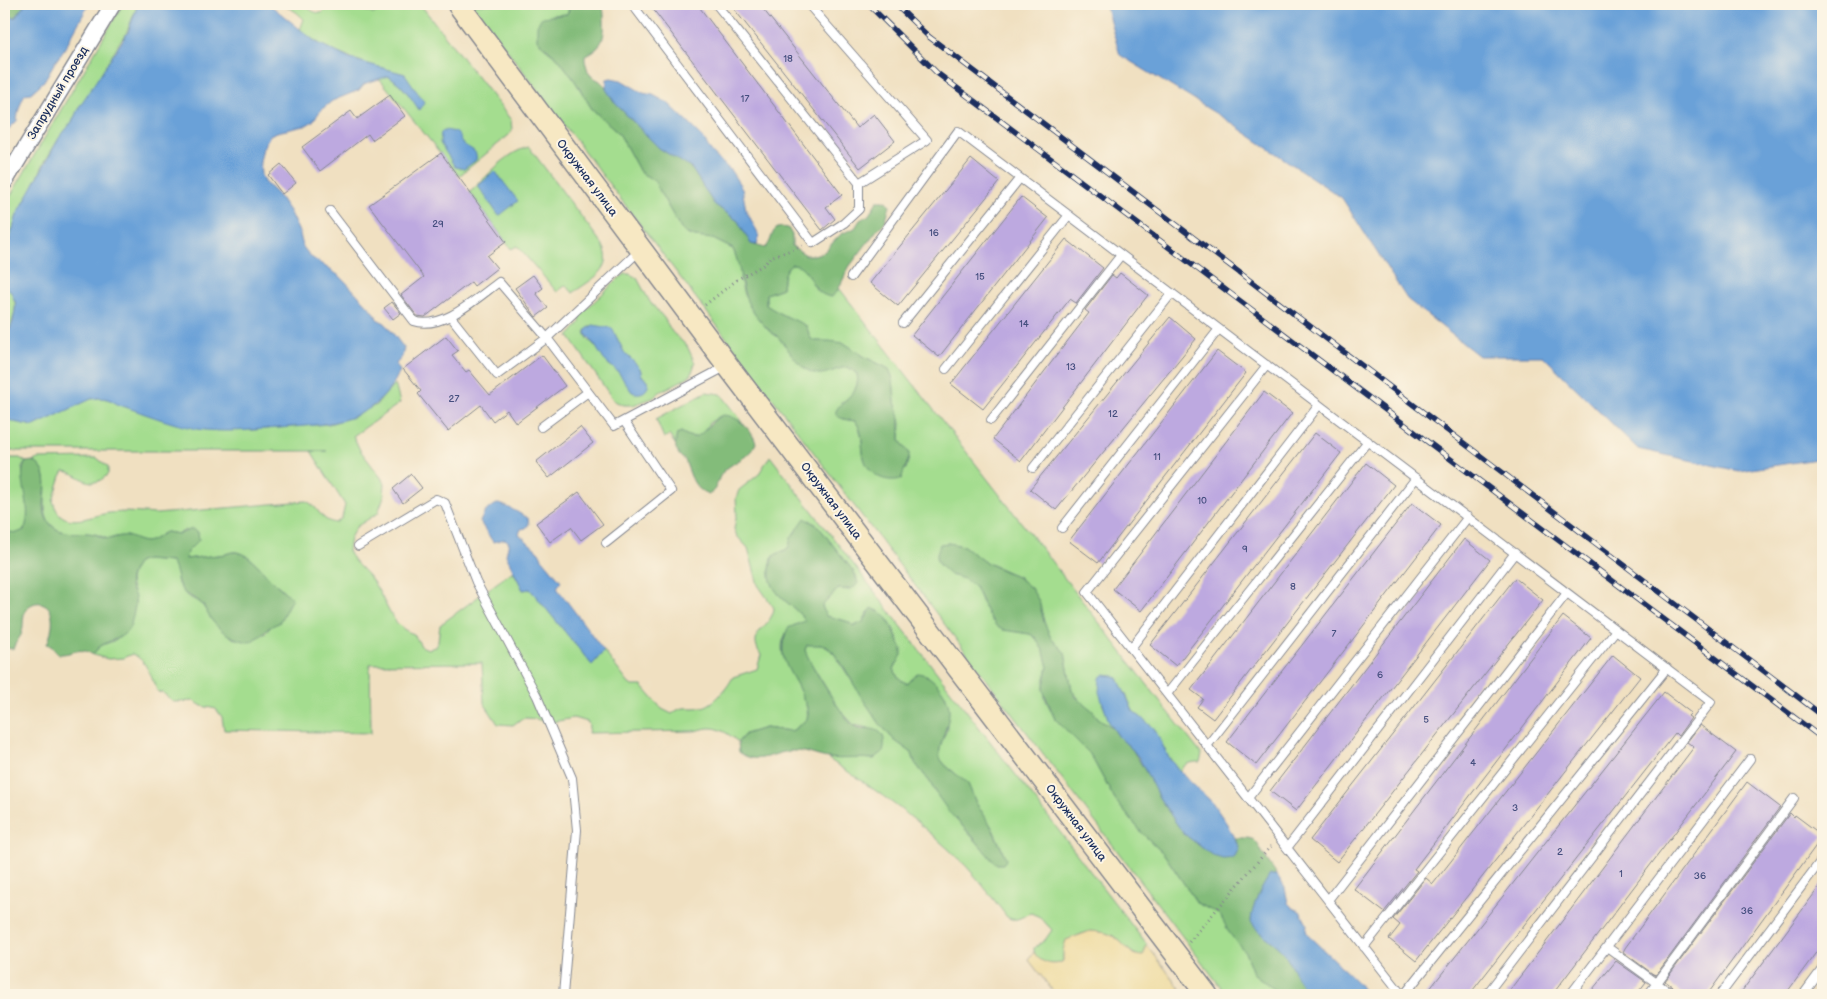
<svg xmlns="http://www.w3.org/2000/svg" width="1827" height="999" font-family="'Balsamiq Sans',sans-serif">
  <style>
    .green { fill: #a4dd8f; stroke: #608676; fill-rule: evenodd }
    .forest { fill: #83bc7a; stroke: #4f766c }
    .sand { fill: #eeda9e; stroke: #84847e }
    .water { fill: #6ba1d8; stroke: #43689b }
    .building { fill: #bda9e0 }
    .lines { fill: none; stroke-linecap: round; stroke-linejoin: round }
    .service-casing { stroke: #868890; stroke-width: 10 }
    .minor-casing { stroke: #868890; stroke-width: 18 }
    .secondary-casing { stroke: #868890; stroke-width: 24 }
    .path { stroke: #868890; stroke-width: 3; stroke-dasharray: 1 4; stroke-linecap: butt }
    .service { stroke: #fff; stroke-width: 8 }
    .minor { stroke: #fff; stroke-width: 15 }
    .secondary { stroke: #f7e8c3; stroke-width: 21 }
    .rail-casing { stroke: #1b2f5e; stroke-width: 5.5 }
    .rail { stroke: #fcf5e5; stroke-width: 4; stroke-dasharray: 11; stroke-linecap: butt }
    .labels { text-anchor: middle; dominant-baseline: central; stroke-width: 4; stroke-linejoin: round; paint-order: stroke }
    .number-label { font-size: 10px; fill: #444e7e }
    .street-label { font-size: 12px; fill: #1b2f5e; stroke: #fcf5e5 }
  </style>
  <rect width="100%" height="100%" fill="#fcf5e5"/>
  <filter id="ink" filterUnits="userSpaceOnUse"><feTurbulence type="fractalNoise" baseFrequency=".02" numOctaves="2"/><feDisplacementMap in="SourceGraphic" scale="10" xChannelSelector="R" yChannelSelector="G"/><feConvolveMatrix kernelMatrix="1 2 1 2 8 2 1 2 1" color-interpolation-filters="sRGB"/></filter>
  <filter id="wash" filterUnits="userSpaceOnUse"><feTurbulence type="fractalNoise" baseFrequency=".0096" numOctaves="4" result="noise"/><feDisplacementMap in="SourceGraphic" scale="20" xChannelSelector="R" yChannelSelector="G"/><feGaussianBlur stdDeviation="1.12" result="paint"/><feColorMatrix in="noise" values="0 0 0 0 0 0 0 0 0 0 0 0 0 0 0 0 0 1.4 0 .05"/><feComposite in="paint" operator="in"/></filter>
  <g filter="url(#wash)">
    <rect width="100%" height="100%" fill="#f0e0c1"/>
    <path class="green" d="M123,4H138L125,36L121,40L89,93L79,107L72,122L59,138L44,163L31,191L17,215L4,258V207Z
      M283,4H305C310,10 313,13 322,13L329,4H356L362,9L373,14L378,11L376,4H420L511,120L512,130L509,135L459,176L379,78L389,76C402,85 410,96 419,109L405,74C367,64 331,55 300,30L304,19L296,12Z
      M472,4H563L569,9L567,14L551,15L545,48L558,58L575,81L592,109L619,133L640,172L656,182L657,187L681,229L690,236L713,239L733,249L741,269L740,279L744,295L754,313L769,331L778,337L803,367L808,370L826,373L830,370L848,367L857,374C860,387 852,396 841,403L843,419L855,421C865,432 860,447 865,460C867,465 871,470 874,474L906,469L909,458L900,440L901,423L895,402L893,379L889,369L865,357L844,343L814,341L810,338L809,333L766,305V294L782,288L784,272L791,264L802,265L817,291L836,293L839,288L1202,755L1200,762C1190,762 1185,763 1180,771L1168,756L1154,728L1133,711L1125,692L1102,703L1112,727L1098,718L1093,711L1082,703L1072,690L1065,653L1050,636L1044,622L1039,601L1019,577L983,561L963,546L948,543L964,579L975,587L981,601L992,621L1017,632L1030,634L1036,638L1044,652L1048,667L1044,682L1045,698L1055,719L1090,754L1115,800L1143,834L1164,854L1197,903L1220,914L1245,952L1253,973L1270,986L1275,991L1276,995H1227Z
      M529,147L602,244C617,269 591,279 573,293L566,285L557,292L517,246L511,249L470,192C487,177 506,152 529,147Z
      M625,274H630L637,278L650,302L664,318L672,332L687,346L695,363L691,375L681,381L660,392L653,398L633,405H624L614,401L569,336L580,323V315L617,280ZM590,326L612,328L624,352L640,368L642,376L648,380L649,386L632,392L616,369L609,365L596,347L588,339L585,332Z
      M4,284C25,302 11,322 4,343Z
      M395,384L400,403L353,436L360,450L385,483L384,496L378,513L356,527L350,538L348,551C354,564 365,570 373,582C386,599 390,627 414,634L421,646L428,649L435,647L438,641L440,625L513,571L523,590L530,589L592,665L604,651L629,684L633,686H642L662,709L672,714C683,704 689,710 702,707C714,705 728,687 733,677L757,669L761,655C745,631 772,628 774,608L758,585L748,548L737,536L734,529L737,513L736,498L739,490L758,475L770,456L1147,945L1143,957C1127,955 1123,938 1108,934C1088,927 1061,937 1063,961C1053,968 1033,961 1034,948L1045,940L1052,930L1040,917L1031,913C1022,916 1016,923 1007,917C994,900 981,882 966,866C924,824 877,790 827,758C843,759 858,757 874,759L869,728L854,725L839,709L806,655L805,650L807,645C819,643 824,645 833,652L880,724L894,740L912,753L915,763L930,782L935,792L953,816L997,864L1004,854L993,829L976,803L968,784L945,765L939,757L940,746L947,729L946,696L927,675L914,676L907,683C900,681 897,676 894,669C895,665 898,662 899,658C904,643 890,618 877,610L868,612L863,622L854,626L846,621L826,616L822,606L838,589L849,590L857,578L854,572L818,526L810,520C798,525 791,534 789,547C785,551 780,552 775,555C771,558 771,564 770,569C768,595 793,603 806,621C802,623 798,623 795,625C758,652 813,689 807,719L795,729L791,731L765,728L745,734L738,742C730,735 720,727 709,728C704,728 698,731 693,731L588,733L589,727L588,722L573,718L549,723L536,719L526,718L521,719L513,725L498,724L484,703L482,663L370,664L371,733L224,730L222,717L216,709L202,706L194,701L174,702L163,693L158,692C151,679 148,660 132,654L123,658L108,659L93,655C100,642 108,645 119,638C122,636 133,615 134,610C140,589 120,588 138,562L146,560L171,562L175,568L178,584L182,590L187,596L201,603L214,623L234,639C241,638 252,640 258,637C274,631 280,607 286,593C281,588 276,584 271,580C259,568 245,545 226,554L186,559L187,552L193,546L185,530L179,534L166,532C160,534 154,540 149,542C134,544 129,531 109,539C104,538 100,535 95,534C83,532 71,536 60,531C28,516 62,478 33,461L38,459L97,458L108,467V474C90,493 81,473 64,471L61,476L53,501C61,532 88,516 109,513C125,511 140,513 156,514L306,501C320,507 319,521 336,523L342,518L345,505L311,451H327H4V417L14,422L34,426L91,399C101,397 109,398 117,404L177,424L252,430L329,424L353,417L376,405Z
      M706,392L721,394L742,421L745,427L740,421L720,416L709,423L703,433L697,437H690L681,432L677,434L675,444L669,435L664,438L656,419Z
      M4,458H20L26,462L22,467C23,481 34,518 24,529C20,534 9,537 4,541Z"/>
    <path class="forest" d="M4,4H25L16,17L4,19Z
      M563,4H601C604,9 604,13 604,19C605,38 603,47 585,56V61L588,71L591,76L600,81L604,85L615,103L659,148L692,169L714,204L738,221L751,244L765,248C775,240 768,224 788,228L792,235V246L806,255H814L824,252L841,234L855,228L860,220L869,215L877,201H887L890,206L885,222L877,230L849,267L839,288L832,297C808,295 812,263 791,264C783,271 783,278 782,288L766,294V305L781,314L803,324L807,327L810,338L814,341H829L844,343L865,357L889,369L893,379L895,402L900,418V440L909,453V458L901,479C885,483 869,476 864,458C861,446 864,431 855,421C815,416 849,402 855,389C858,384 858,379 857,374L848,367C838,368 826,375 818,374C800,372 790,350 779,338C777,335 773,334 770,331C762,324 751,311 747,301C740,284 741,266 733,249L713,239L695,237L685,233L681,229L657,187L656,182L640,172L619,133L592,109L575,81L558,58L537,40V25L542,17L567,14L569,9Z
      M724,415C738,416 752,430 756,443C748,460 736,459 724,471C716,478 719,489 709,494C694,490 691,476 686,463C684,457 685,461 681,457C674,450 675,442 677,434L681,432C684,434 688,436 692,437C702,439 710,419 724,415Z
      M33,461C58,475 36,503 48,521C59,538 78,530 94,534C99,535 103,539 108,539C115,538 120,535 127,536C134,538 142,544 150,541C155,540 160,534 166,532L179,534L192,529L198,532L199,540L187,552L186,559L226,554C245,545 259,568 271,579C277,586 285,592 292,598L279,623C268,626 261,636 250,642C233,640 218,631 209,616C206,612 205,606 201,603C195,597 187,597 182,590C176,582 177,571 171,562L146,560L138,562C133,570 128,577 130,587C131,591 134,593 135,597C136,606 133,616 131,624C124,644 102,637 93,655C79,645 73,655 58,654L51,646L47,644C52,633 58,607 41,603C36,602 31,604 27,608C21,616 25,626 21,635C18,640 15,643 13,649L4,648V541L8,538L10,532L17,533L24,530C35,506 15,477 26,462Z
      M805,518L818,526L854,572L858,583C853,591 846,589 838,589L822,606L826,616L846,621L854,626L863,622L872,608L885,615L888,619L902,649V655L894,669C897,676 900,681 907,683L917,673C926,674 931,678 937,684C962,712 941,727 939,757L945,765L968,784L976,803L990,824L1004,854L1006,860L1003,864H997L992,860L974,838L949,812L935,792L930,782L915,763L912,753L894,740L880,724L860,695L844,667L833,652L825,645H807L805,650C809,663 844,719 854,726C863,731 877,725 883,736C885,741 884,747 883,752L874,759C858,757 844,760 828,758C814,756 806,750 790,751C772,753 756,766 739,752L738,742L745,734L765,728L791,731L795,729L807,719C809,712 808,709 805,703C802,697 800,691 797,685C785,664 777,653 788,628L805,621C793,602 768,596 770,569C771,564 771,558 775,555C780,552 785,551 789,547L791,538Z
      M948,543L964,546L983,561L1019,578L1031,588L1039,601L1044,622L1050,636L1065,653L1072,690L1076,697L1093,711L1098,718L1112,727L1119,737L1132,749L1149,777L1158,796L1183,833L1213,856L1237,843L1235,838C1255,838 1254,837 1263,854C1268,862 1273,868 1277,875H1270C1261,889 1252,906 1251,922C1260,936 1276,942 1285,955C1295,969 1298,985 1312,995H1276L1275,991L1270,986L1253,973L1245,952L1230,934L1220,915L1197,903L1164,854L1143,834L1115,800L1090,754L1055,719L1043,690L1048,667L1044,652L1036,638L1030,634L1003,630L997,627L988,615L975,587L964,579L950,575L939,565L936,558L940,544Z"/>
    <path class="sand" d="M1090,931C1100,932 1109,932 1117,939C1127,946 1130,956 1143,956L1147,945L1185,995H1056L1028,959L1034,952C1038,961 1050,966 1060,963L1063,961V950L1066,940Z"/>
    <path class="water" d="M25,4H89L62,53L55,62L44,81L31,93L25,94C20,103 18,111 17,121L5,133L4,148V111L8,104L9,93L7,83L4,81V19L16,17Z
      M138,4H269L316,42L350,59L405,74L424,102L419,110C410,96 403,85 389,76L369,82L364,84L359,90L332,101L321,110L313,121L305,126L277,132L270,135L263,148L260,162L261,175L264,182L278,195L289,211L300,234L303,247L311,257L341,277L375,313L377,319L385,323L404,348L402,357L396,364L400,371C375,425 329,424 278,428C251,430 224,433 197,429C170,424 143,413 117,404C109,398 101,397 91,399L34,426L14,422L4,417V343L13,322L16,304L11,292L4,284V258L17,215L59,138L72,122L79,107L128,32Z
      M1105,4H1823V458L1739,471L1638,449L1543,356H1479L1407,299L1342,198L1225,119L1120,55Z
      M611,78L621,80L643,93L653,95L668,103L701,135L712,153L731,171L742,188L746,210L759,235L757,245L751,244L738,221L714,204L692,169L659,148L615,103L606,89L607,79Z
      M444,130C465,132 455,140 466,146C472,150 478,151 476,160L464,169L455,167L440,143L441,132Z
      M495,171L518,201L499,216L478,186Z
      M593,325L612,328L624,352L640,368L642,376L648,380C650,390 642,396 632,392L618,372L604,360L596,347L586,334L587,329Z
      M497,504C505,504 520,514 528,518L529,524L526,528L521,529L519,534L539,552L542,558L561,581L557,588L604,651L592,665L530,589L523,590L506,555L509,542L505,539L493,542L480,522C484,512 487,509 497,504Z
      M1104,675L1114,676L1118,678L1133,711L1154,728L1170,760L1187,779L1212,802L1227,824L1239,848L1234,858L1223,859L1213,856L1183,833L1158,796L1139,758L1132,749L1119,737L1109,722L1099,692L1100,678Z
      M1270,875H1277L1285,888L1288,903L1293,908L1300,911L1307,924L1306,931L1311,938L1359,984L1366,995H1312C1298,985 1294,969 1285,955C1276,942 1260,936 1251,922C1252,905 1261,889 1270,875Z"/>
    <g id="blocks">
      <path class="building" d="M649,4H697L842,195L826,207L835,219L822,230Z
        M730,4H759L857,128L874,114L895,141L860,168Z
        M390,95L405,116L372,140L368,134L320,171L302,147L351,111L357,119Z
        M441,153L506,242L487,256L497,268L474,286L471,282L425,317L417,316L401,295L424,277L369,205Z
        M971,159L999,182L898,306L870,283Z
        M281,164L296,183L282,194L268,175Z
        M1021,197L1048,218L939,357L912,335Z
        M1066,239L1103,268L1076,303L1070,299L983,409L951,384Z
        M1120,273L1148,295L1021,461L993,439L1089,313L1085,310L1112,275L1116,278Z
        M533,275L543,288L536,293L548,308L536,317L515,288Z
        M392,302L401,313L393,319L384,308Z
        M1170,317L1196,339L1056,510L1030,489Z
        M446,336L458,351L452,355L466,372L469,370L490,395L542,355L565,386L516,423L507,410L493,421L481,405L448,431L418,394L421,391L403,369Z
        M1217,351L1246,373L1098,563L1069,541Z
        M1264,392L1292,413L1141,611L1113,589Z
        M580,427L593,443L549,478L536,462Z
        M1315,433L1341,453L1176,666L1150,645Z
        M1366,463L1394,485L1213,719L1197,707L1203,699L1191,690Z
        M411,474L422,488L403,503L393,489Z
        M579,492L603,524L581,540L571,527L550,542L536,523Z
        M1412,503L1441,525L1256,765L1227,742Z
        M1464,539L1490,560L1296,811L1270,791Z
        M1515,578L1543,600L1337,862L1310,840Z
        M1563,616L1591,638L1414,869L1417,871L1384,912L1354,889Z
        M1613,655L1640,677L1416,961L1389,939L1400,925L1393,919L1426,878L1433,884Z
        M1664,692L1691,713L1688,716L1691,718L1678,736L1675,733L1469,995H1425Z
        M1700,725L1736,752L1552,995H1506L1694,747L1687,742Z
        M1747,782L1780,807L1656,975L1653,974L1623,952L1625,948Z
        M1790,813L1794,817L1795,815L1823,836L1707,995H1684L1665,981Z
        M1823,882V943L1785,995H1739Z
        M1616,961L1646,982L1636,995H1588Z"/>
    </g>
  </g>
  <g filter="url(#ink)">
    <use href="#blocks" fill-opacity="0" stroke="#868890" stroke-width="1"/>
    <g class="lines">
      <g class="service-casing">
        <path id="service" d="M632,4L813,243L844,223L859,209V183L927,140L808,4
          M716,4L859,183
          M330,211L414,321C442,331 477,298 499,282L547,338L614,426L727,366
          M851,277L958,131L1711,702L1486,995
          M451,317L497,375L547,338L639,251
          M903,323L1020,178
          M1267,365L1087,592L1402,995
          M946,369L1069,215
          M991,420L1121,255
          M541,427L588,392
          M1033,468L1172,293
          M1062,528L1219,329
          M606,543L671,491L624,421
          M358,546L436,499L445,503L476,582L537,696L572,778L577,830L563,995
          M1131,648L1319,405
          M1167,694L1368,441
          M1207,746L1416,478
          M1248,798L1468,517
          M1287,848L1515,553
          M1328,900L1567,593
          M1364,947L1616,630
          M1607,947L1673,995
          M1404,995L1667,668
          M1570,995L1750,759
          M1648,995L1794,798
          M1720,995L1823,858
          M1803,995L1823,968"/>
      </g>
      <g class="minor-casing">
        <path id="minor" d="M4,183L113,4"/>
      </g>
      <g class="secondary-casing">
        <path id="secondary" d="M458,4L728,366L1207,995"/>
      </g>
      <path class="path" d="M705,305L738,279L765,264L770,257L803,246
        M1189,942L1271,846"/>
      <use href="#service" class="service"/>
      <use href="#minor" class="minor"/>
      <use href="#secondary" class="secondary"/>
      <g class="rail-casing">
        <path id="rail" d="M868,4L937,73L1823,739
          M895,4L928,36L1823,716"/>
      </g>
      <use href="#rail" class="rail"/>
    </g>
  </g>
  <g class="labels">
    <g class="number-label">
      <text x="788" y="59">18</text>
      <text x="745" y="99">17</text>
      <text x="438" y="224">29</text>
      <text x="934" y="233">16</text>
      <text x="980" y="277">15</text>
      <text x="1024" y="324">14</text>
      <text x="1071" y="367">13</text>
      <text x="454" y="399">27</text>
      <text x="1113" y="414">12</text>
      <text x="1157" y="457">11</text>
      <text x="1202" y="501">10</text>
      <text x="1245" y="549">9</text>
      <text x="1293" y="587">8</text>
      <text x="1334" y="634">7</text>
      <text x="1380" y="675">6</text>
      <text x="1426" y="720">5</text>
      <text x="1473" y="763">4</text>
      <text x="1515" y="808">3</text>
      <text x="1560" y="852">2</text>
      <text x="1621" y="874">1</text>
      <text x="1700" y="876">36</text>
      <text x="1747" y="911">36</text>
    </g>
    <g class="street-label">
      <text transform="translate(58 93) rotate(-59)">Запрудный проезд</text>
      <text transform="translate(587 178) rotate(53)">Окружная улица</text>
      <text transform="translate(831 501) rotate(53)">Окружная улица</text>
      <text transform="translate(1076 823) rotate(53)">Окружная улица</text>
    </g>
  </g>
  <rect width="1827" height="999" fill="none" stroke="#fcf5e5" stroke-width="20"/>
</svg>
